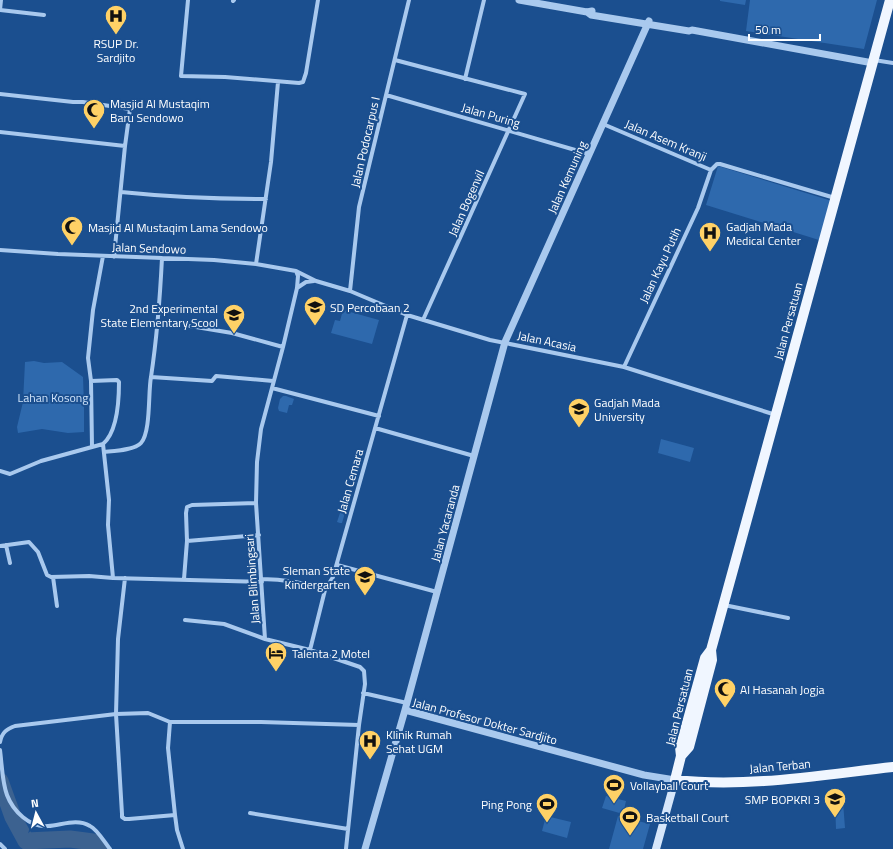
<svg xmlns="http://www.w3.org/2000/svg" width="893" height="849" font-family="'Titillium Web',sans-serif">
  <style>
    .green { fill: #2e69ad }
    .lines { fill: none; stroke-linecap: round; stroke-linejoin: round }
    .river { stroke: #3c6290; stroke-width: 17 }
    .minor { stroke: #a9c9ee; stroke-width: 4 }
    .tertiary { stroke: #a9c9ee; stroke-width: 7 }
    .secondary { stroke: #d6e6fa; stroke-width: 8 }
    .primary { stroke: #f0f6ff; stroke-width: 10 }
    .labels { text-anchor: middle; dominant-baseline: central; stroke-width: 4; stroke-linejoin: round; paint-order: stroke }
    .poi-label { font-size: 12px; fill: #fff; stroke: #1b4f8f; text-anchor: start }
    .street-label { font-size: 12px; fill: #fff; stroke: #1b4f8f }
    .park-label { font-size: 12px; fill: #cfe3fa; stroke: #1b4f8f }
  </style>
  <rect width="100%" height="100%" fill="#1b4f8f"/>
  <path class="green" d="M720,0H746L745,5L720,1Z
    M750,0H877L864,49L746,31Z
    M718,166L832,201L819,240L706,205Z
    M343,310L379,320L372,344L331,333L335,320L340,321Z
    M34,361L44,363L62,362L83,377L84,406V432L68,433L42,429L18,433L17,427L23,402L25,362Z
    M283,396H286L294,399L292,405H289L287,413L279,411L278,408L280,399Z
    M661,439L694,448L690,462L658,453Z
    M345,493L349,494L350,496L342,523H340L337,522L344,501H343Z
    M606,796L626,801L623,814L602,808Z
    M835,802H843L845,828L836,829Z
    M546,816L571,822L567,838L542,831Z
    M618,816L650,824L643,849H609Z"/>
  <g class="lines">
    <path class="river" d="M0,781L13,817L26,841L70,839L93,842L100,849"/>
    <path class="minor" d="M1,0L0,10L44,15
      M188,0L181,76L225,77L299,83L303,82L306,73L318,0
      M233,1L234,0
      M395,60L525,94L423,320
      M874,60L893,63
      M465,79L484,0
      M0,94L73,102H83L130,109L125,146L114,257
      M386,95L589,154
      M603,124L711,170L717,164H720L835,198
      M0,132L125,146
      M121,192C169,197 217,199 266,199
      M0,250L58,254L214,260L256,264L296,271L316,281L350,291L407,315L490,340L624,367L776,415
      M256,264L271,162L278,82
      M296,271L298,276L297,288L283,347L261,429L257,462L256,503L265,639L310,650L360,667L364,671L365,684L359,725L346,849
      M297,288L306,282L314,281
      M350,291L359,207L409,0
      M190,326L232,333L283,347
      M624,367L698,208L711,170
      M151,377L212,381L216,376L273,381
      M272,388L379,416
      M375,428L474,456
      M103,444L109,500L108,525L113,578
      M92,447L91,381L88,358L93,310L103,256
      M104,452C113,451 135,450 141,443C151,432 148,392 151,377C157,337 160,298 162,258
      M0,471L10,474L41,461L103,444C117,432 119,400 119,382L117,380L91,381
      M187,541L259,535
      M6,545L10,563
      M0,546L29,542L38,552L47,575L51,577L89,576L113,578L262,582
      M337,565L437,592
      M53,577L57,606
      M125,578L118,639L116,714L122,814V817L125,819H129L175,815
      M184,579L187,541L186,513L187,507L192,505L256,503
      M262,579C284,579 305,583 325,590
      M724,605L788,618
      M185,620L224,624L265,639
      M310,650L325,590L333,577L407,315
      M363,693L407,703
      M170,722L168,748L175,815L177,830L183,849
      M0,742C2,732 7,729 15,726L116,714L148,713L170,722H261L359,725
      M0,750C2,765 2,781 7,795C13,811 30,828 48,826C62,825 77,818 90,826C97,829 105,843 110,849
      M250,813L348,829
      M0,844L5,849"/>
    <path class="tertiary" d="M519,0L587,12L592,11
      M587,12L591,15L689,31L692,30L873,63
      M405,710L505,342L649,21
      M365,849L405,710L644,775L675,780"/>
    <path class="secondary" d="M656,849L675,780"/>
    <path class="primary" d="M890,0L711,650L705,658L682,741L680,747L681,756L675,780C748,788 821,775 893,767
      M681,756L689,747L712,660L711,650"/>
  </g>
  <defs>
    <g id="hospital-pin" transform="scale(1.15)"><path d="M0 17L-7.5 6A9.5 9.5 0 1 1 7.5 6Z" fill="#ffd166" stroke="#1b4f8f"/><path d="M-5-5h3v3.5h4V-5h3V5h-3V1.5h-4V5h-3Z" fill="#111"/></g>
    <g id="mosque-pin" transform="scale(1.15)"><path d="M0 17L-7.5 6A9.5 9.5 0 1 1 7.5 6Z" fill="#ffd166" stroke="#1b4f8f"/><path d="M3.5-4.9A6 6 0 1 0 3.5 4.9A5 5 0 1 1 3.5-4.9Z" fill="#111"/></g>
    <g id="school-pin" transform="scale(1.15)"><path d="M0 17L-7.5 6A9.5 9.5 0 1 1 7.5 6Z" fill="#ffd166" stroke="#1b4f8f"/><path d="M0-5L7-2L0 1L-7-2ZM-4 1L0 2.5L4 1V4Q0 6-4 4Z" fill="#111"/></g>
    <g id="university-pin" transform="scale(1.15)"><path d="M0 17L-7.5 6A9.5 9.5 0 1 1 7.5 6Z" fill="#ffd166" stroke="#1b4f8f"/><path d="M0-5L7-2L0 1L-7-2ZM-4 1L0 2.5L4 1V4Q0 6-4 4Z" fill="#111"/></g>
    <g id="hotel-pin" transform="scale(1.15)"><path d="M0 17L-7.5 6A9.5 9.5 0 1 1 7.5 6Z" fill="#ffd166" stroke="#1b4f8f"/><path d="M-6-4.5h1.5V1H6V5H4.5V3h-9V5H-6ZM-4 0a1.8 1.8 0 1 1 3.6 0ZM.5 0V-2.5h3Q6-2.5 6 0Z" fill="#111"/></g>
    <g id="stadium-pin" transform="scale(1.15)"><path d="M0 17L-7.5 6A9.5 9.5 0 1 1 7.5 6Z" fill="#ffd166" stroke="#1b4f8f"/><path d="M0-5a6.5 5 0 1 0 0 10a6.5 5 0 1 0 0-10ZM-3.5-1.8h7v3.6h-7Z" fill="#111"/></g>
  </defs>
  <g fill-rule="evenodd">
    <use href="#hospital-pin" x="116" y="16"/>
    <use href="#mosque-pin" x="94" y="110"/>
    <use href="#mosque-pin" x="72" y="227"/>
    <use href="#hospital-pin" x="710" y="233"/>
    <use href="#school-pin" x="315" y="307"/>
    <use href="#school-pin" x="234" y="315"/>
    <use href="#university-pin" x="579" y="409"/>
    <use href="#school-pin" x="365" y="577"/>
    <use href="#hotel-pin" x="276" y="653"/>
    <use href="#mosque-pin" x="725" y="689"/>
    <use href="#hospital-pin" x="370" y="741"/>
    <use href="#stadium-pin" x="614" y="785"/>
    <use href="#school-pin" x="835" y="799"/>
    <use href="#stadium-pin" x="547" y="804"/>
    <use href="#stadium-pin" x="630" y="817"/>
  </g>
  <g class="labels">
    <g class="poi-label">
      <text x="116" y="43" text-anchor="middle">RSUP Dr.<tspan x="116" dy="14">Sardjito</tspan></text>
      <text x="110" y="103">Masjid Al Mustaqim<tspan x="110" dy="14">Baru Sendowo</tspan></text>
      <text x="726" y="226">Gadjah Mada<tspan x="726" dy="14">Medical Center</tspan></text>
      <text x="88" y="227">Masjid Al Mustaqim Lama Sendowo</text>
      <text x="330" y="307">SD Percobaan 2</text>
      <text x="218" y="308" text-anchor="end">2nd Experimental<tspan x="218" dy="14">State Elementary Scool</tspan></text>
      <text x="594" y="402">Gadjah Mada<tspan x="594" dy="14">University</tspan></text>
      <text x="350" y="570" text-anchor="end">Sleman State<tspan x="350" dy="14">Kindergarten</tspan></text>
      <text x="292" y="653">Talenta 2 Motel</text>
      <text x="740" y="689">Al Hasanah Jogja</text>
      <text x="386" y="734">Klinik Rumah<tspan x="386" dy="14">Sehat UGM</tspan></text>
      <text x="630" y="785">Vollayball Court</text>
      <text x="820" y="799" text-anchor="end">SMP BOPKRI 3</text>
      <text x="532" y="804" text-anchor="end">Ping Pong</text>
      <text x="646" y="817">Basketball Court</text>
    </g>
    <g class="street-label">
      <text transform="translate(491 115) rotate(16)">Jalan Puring</text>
      <text transform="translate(666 140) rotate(23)">Jalan Asem Kranji</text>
      <text transform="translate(365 142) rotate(-77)">Jalan Podocarpus I</text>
      <text transform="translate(567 177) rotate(-66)">Jalan Kemuning</text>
      <text transform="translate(466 203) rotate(-66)">Jalan Bogenvil</text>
      <text transform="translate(149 248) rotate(2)">Jalan Sendowo</text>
      <text transform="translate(660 265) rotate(-65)">Jalan Kayu Putih</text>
      <text transform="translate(788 321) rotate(-75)">Jalan Persatuan</text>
      <text transform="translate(547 341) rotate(12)">Jalan Acasia</text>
      <text transform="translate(350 481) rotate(-74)">Jalan Cemara</text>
      <text transform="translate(445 523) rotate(-75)">Jalan Yacaranda</text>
      <text transform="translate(252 579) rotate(-94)">Jalan Blimbingsari</text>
      <text transform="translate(679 707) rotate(-76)">Jalan Persatuan</text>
      <text transform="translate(485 721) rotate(15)">Jalan Profesor Dokter Sardjito</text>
      <text transform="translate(780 766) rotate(-5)">Jalan Terban</text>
    </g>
    <g class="park-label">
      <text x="53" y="397">Lahan Kosong</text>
    </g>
  </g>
  <g transform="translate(36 813) rotate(353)" stroke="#1b4f8f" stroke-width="3" paint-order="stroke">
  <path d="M0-3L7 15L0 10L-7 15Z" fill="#ffffff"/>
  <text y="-6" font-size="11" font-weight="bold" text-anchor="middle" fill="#ffffff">N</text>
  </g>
  <path d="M749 34v6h71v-6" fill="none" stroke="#ffffff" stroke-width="2"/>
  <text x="755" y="34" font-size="12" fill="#ffffff" stroke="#1b4f8f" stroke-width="3" paint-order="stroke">50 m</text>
</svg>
